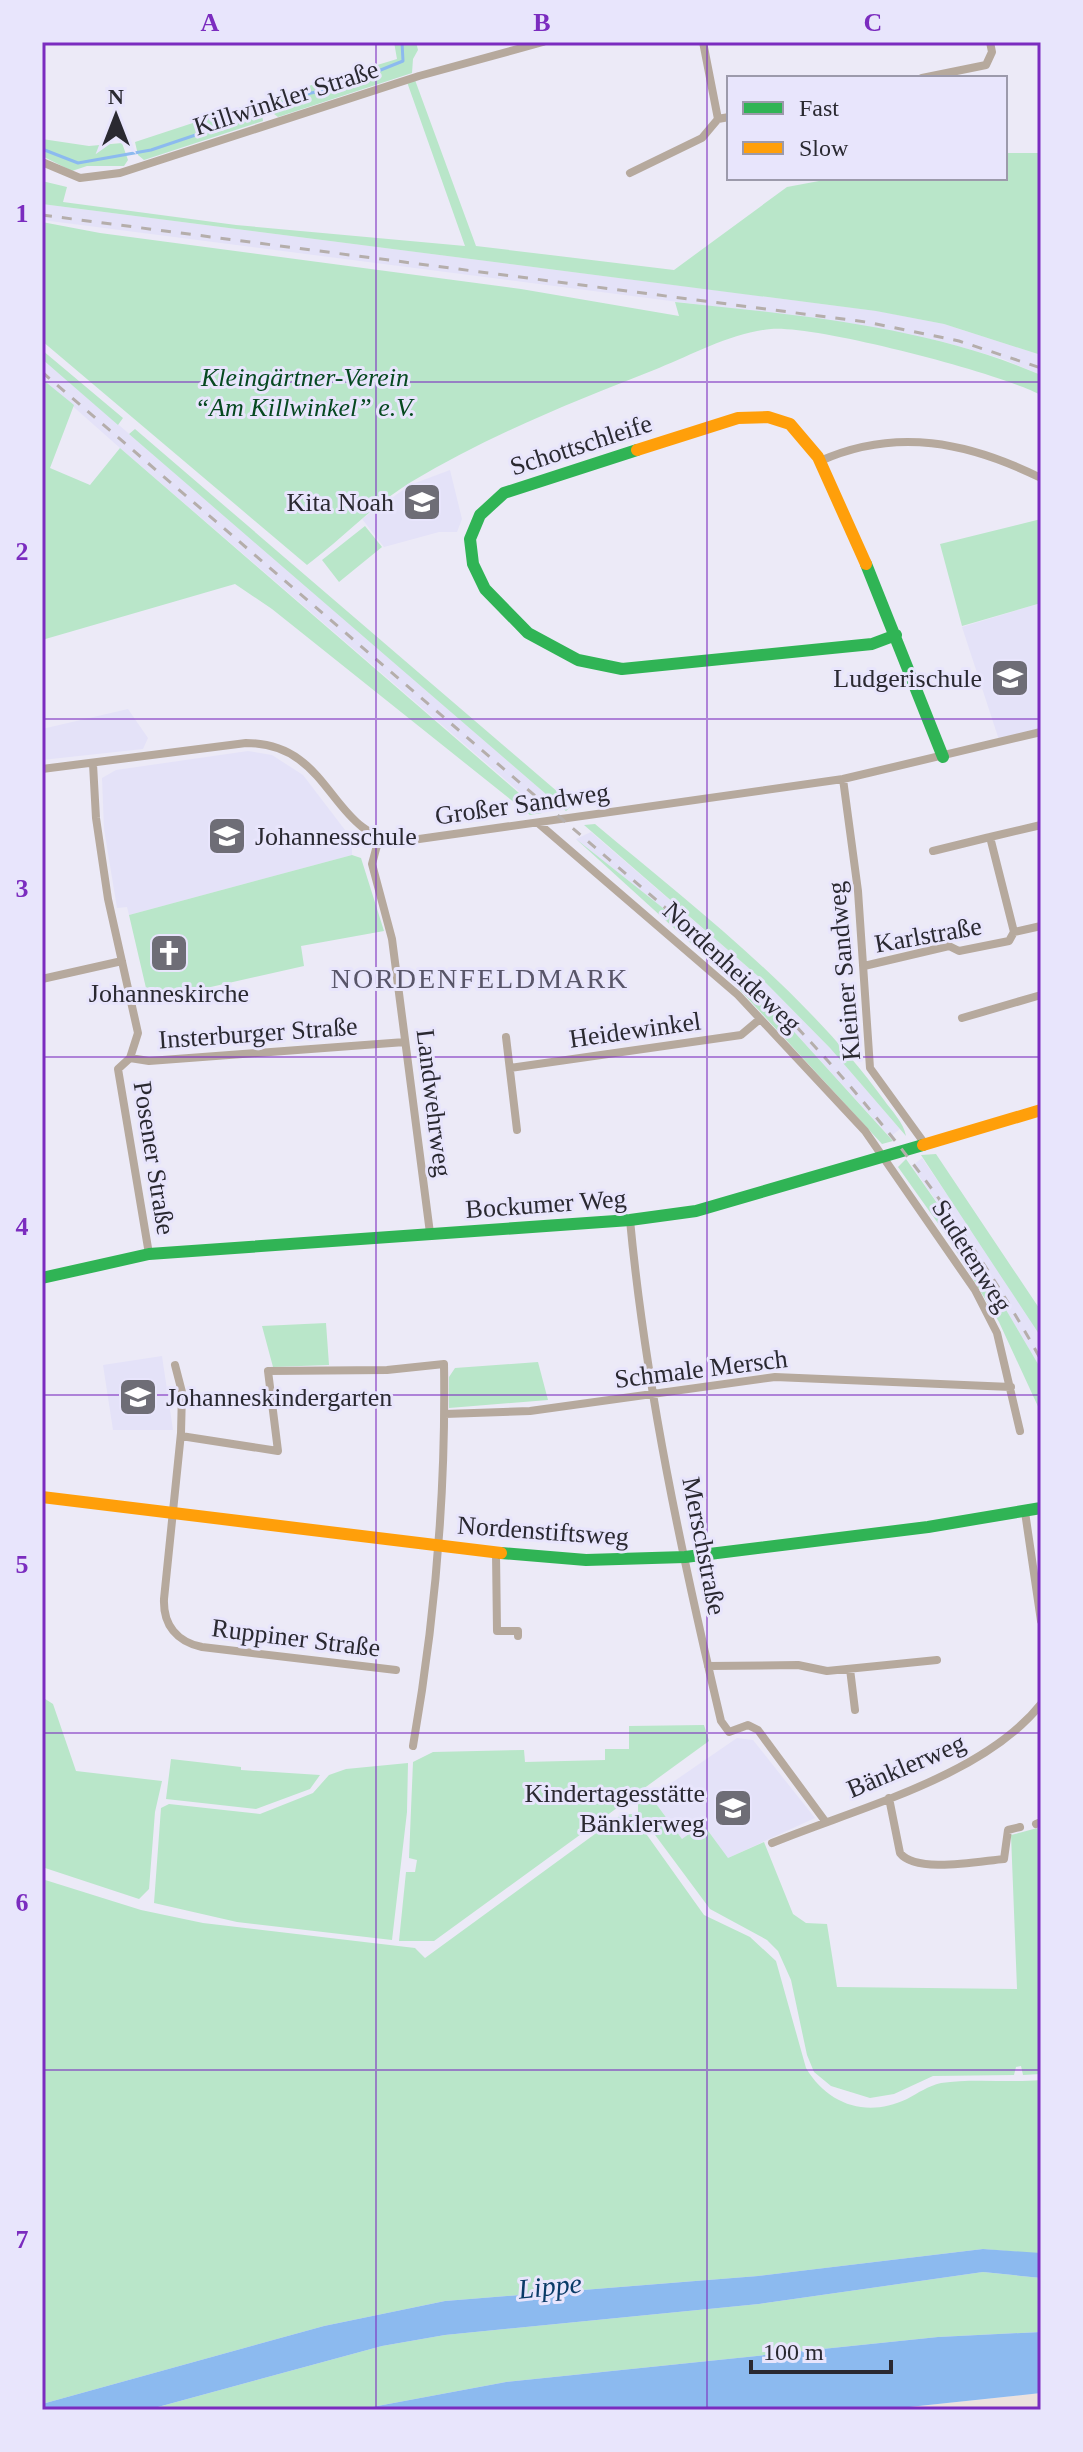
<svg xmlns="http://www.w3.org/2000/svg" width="1083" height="2452" font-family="Georgia,serif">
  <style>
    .industrial { fill: #ece2de }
    .built { fill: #e4e2f8 }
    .green { fill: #b9e6c9 }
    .water { fill: #8cbaef }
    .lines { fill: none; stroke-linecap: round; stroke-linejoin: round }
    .stream { stroke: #8cbaef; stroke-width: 3 }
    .street { stroke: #b6a99d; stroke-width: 8 }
    .fast { stroke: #30b455; stroke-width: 12 }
    .slow { stroke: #ff9f0a; stroke-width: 12 }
    .rail { stroke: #b5aeab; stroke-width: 3; stroke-dasharray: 10 10; stroke-linecap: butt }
    .grid { fill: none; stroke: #7b2cbf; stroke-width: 2; stroke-opacity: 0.55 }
    .labels { text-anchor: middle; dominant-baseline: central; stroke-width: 6; stroke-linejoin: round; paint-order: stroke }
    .street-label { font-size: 26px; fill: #2a2931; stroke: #e8e5fc }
    .park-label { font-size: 26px; font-style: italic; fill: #074921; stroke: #e8e5fc }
    .poi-label { font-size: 26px; fill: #2a2931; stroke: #e8e5fc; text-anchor: end }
    .neighbourhood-label { font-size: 28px; letter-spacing: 2px; fill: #585568; stroke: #e8e5fc }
    .water-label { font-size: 28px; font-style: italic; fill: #0a3b67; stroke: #e8e5fc }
    .neatline { fill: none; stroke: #7b2cbf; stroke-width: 3 }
    .grid-label { font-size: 26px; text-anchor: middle; font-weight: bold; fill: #7b2cbf }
  </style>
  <rect width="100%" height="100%" fill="#eceaf7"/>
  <path class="industrial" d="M1041,2393V2410H881Z"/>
  <path class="built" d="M42,204L877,311L944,324L1041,355V375L1003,359L940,341L849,324L42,220Z
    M42,359L296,577L554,801L536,806L120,448L42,379Z
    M450,470L462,519L457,532H439L384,547L362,519L410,485Z
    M1041,603V729L999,740L962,627Z
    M128,709L148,738L143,749L42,760V729Z
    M248,751L272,755L303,775L345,830L352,842V855L129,915L127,907L117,908L104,829L102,778L116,770Z
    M591,832L766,983L830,1048L900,1129L890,1137L758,992L692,931L576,839Z
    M922,1158L1029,1314L1041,1337V1369L973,1254L912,1166Z
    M162,1356L173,1430H113L103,1365Z
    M737,1738L753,1740L815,1818L728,1858L682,1839L651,1797Z"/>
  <path class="green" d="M394,42H416L418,50L413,59L412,73L278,117L274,114L269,98L397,59Z
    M415,80L476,246L674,270L787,187L835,178H1005V153H1041V355L944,324L876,311L42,204V181L67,187L63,202L236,225L465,246L407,82Z
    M260,101L263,121L144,160L138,155L135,142Z
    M42,139L89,146L122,143L128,160L124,166H87L72,171L42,156Z
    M42,222L100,233L521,289L679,316L675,302C798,315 927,326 1041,375V395C1000,373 816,325 771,329C731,333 694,354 659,368C575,401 489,435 411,482C371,507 343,538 307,565L42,341Z
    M42,350L123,418L118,425L42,359Z
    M42,379L74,405L50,468L90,485L120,448L542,813L530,815L272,609L235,584L42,640Z
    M135,429L573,805L566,811L554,801L129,434Z
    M1041,519V603L962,626L940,544Z
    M365,526L382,547L339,582L322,560Z
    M595,824C697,909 805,992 884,1100C891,1110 904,1123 906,1136L830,1048L766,983L584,825Z
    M576,839L692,931L758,992L893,1141L882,1144L730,979Z
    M352,855L361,858L384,931L301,946L304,966L149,1001L129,915Z
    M936,1154L1041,1311V1337L921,1155Z
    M906,1159L973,1254L1041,1369V1413L999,1322L947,1236L898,1167Z
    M326,1323L329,1365L273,1367L262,1326Z
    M538,1362L548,1400L449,1408V1377L455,1368Z
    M42,1697L53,1704L76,1771L162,1781L155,1812L149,1889L139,1899L42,1867Z
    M704,1725L709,1741L434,1941H399L406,1872H415L417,1860L409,1858L413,1762L433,1752L524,1750L525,1762L605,1760V1749H629V1726Z
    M171,1759L241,1767V1770L320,1775L310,1789L256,1809L166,1799Z
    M408,1763L407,1812L392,1940L237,1922L154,1903L161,1808L169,1804L260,1814L313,1793L329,1775L346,1769Z
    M651,1797L682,1839L703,1824L728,1858L764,1842L793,1914L806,1923L827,1924L837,1987L1017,1989L1011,1835L1041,1827V2074L1023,2075L1021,2066L1016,2067L1014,2075L933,2076L894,2094L870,2098L831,2086L814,2072L807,2055L791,1980L778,1951L767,1940L710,1909L638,1812V1804Z
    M632,1814L704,1915L750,1937L776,1961L806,2068C828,2105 867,2118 907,2099C918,2093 928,2086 941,2083C973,2078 1009,2083 1041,2080V2254L983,2249L758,2276L445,2301L324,2326L42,2404V1879L141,1910L203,1923L415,1948L425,1958L621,1815Z
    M983,2272L1041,2278V2332L938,2337L506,2382L356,2410H147L382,2346L445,2335L759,2304Z"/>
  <path class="water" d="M983,2249L1041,2253V2278L983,2272L759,2304L445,2335L382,2346L147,2410H42V2404L324,2326L445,2301L758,2276Z
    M1041,2332V2393L881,2410H356L506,2382L938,2337Z"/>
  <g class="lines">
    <path class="stream" d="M42,149L78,163L151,150L270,110L296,96L336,88L403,61L402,42"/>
    <path class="street" d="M703,42L718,119L729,117
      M922,78L986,65L992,52L990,42
      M42,162L80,178L120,173L419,76L543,42
      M630,173L702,138L718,119
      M820,461C896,427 968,442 1041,478
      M93,764L96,818L108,899L138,1033L130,1058
      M42,769L246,743C335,743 329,841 405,841L843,779L1041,732
      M843,779L858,891L870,1068L925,1144
      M538,823L738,995L865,1131L975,1290L997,1333L1020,1431
      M379,838L372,864L392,939L430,1233
      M933,851L990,837
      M1014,932L990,837L1041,825
      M864,966L949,946L959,951L1009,941L1014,932L1041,926
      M42,979L122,961
      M962,1018L1041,995
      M506,1037L517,1130
      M510,1068L741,1035L760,1019
      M630,1220C646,1389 682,1556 721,1721L729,1732L748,1725L758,1730L825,1821
      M149,1254L118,1069L130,1058L149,1061L405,1042
      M175,1365L182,1392L181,1433L164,1599C163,1625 177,1642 202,1647L396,1670
      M445,1414L530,1411L775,1377L1011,1387
      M181,1436L278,1451L268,1371L387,1370L444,1364C446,1492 435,1620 413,1746
      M1025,1512L1041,1621
      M496,1553L497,1631H518V1636
      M708,1666L798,1665L827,1671L937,1660
      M850,1669L855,1710
      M889,1798L900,1853C916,1874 980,1861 1004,1859L1008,1830L1020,1827
      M1036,1824L1041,1822
      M772,1843C857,1808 983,1777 1041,1704"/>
    <path class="fast" d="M637,450L504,493L480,515L470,539L473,564L485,589L528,633L578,660L622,669L872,644L896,635
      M866,564L943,757
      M42,1278L149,1254L630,1220L696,1211L923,1145
      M501,1553L586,1560L685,1557L928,1527L1041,1508"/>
    <path class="slow" d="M637,450L738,418L768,417L790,424L818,457L866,564
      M923,1145L1041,1110
      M42,1497L501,1553"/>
    <path class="rail" d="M42,215L866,322L959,341L1041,368
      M42,372L761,990C871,1101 966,1223 1041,1360"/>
  </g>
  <path class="grid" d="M376,42V2410M707,42V2410M42,382H1041M42,719H1041M42,1057H1041M42,1395H1041M42,1733H1041M42,2070H1041"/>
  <defs>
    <g id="school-square" transform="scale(2)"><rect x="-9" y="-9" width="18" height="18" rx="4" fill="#6e6d76" stroke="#e8e5fc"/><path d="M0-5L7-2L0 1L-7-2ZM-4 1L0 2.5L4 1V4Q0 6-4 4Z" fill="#fff"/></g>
    <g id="church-square" transform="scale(2)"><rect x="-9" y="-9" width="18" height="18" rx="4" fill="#6e6d76" stroke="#e8e5fc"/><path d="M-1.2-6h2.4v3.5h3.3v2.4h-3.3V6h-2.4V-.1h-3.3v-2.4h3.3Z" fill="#fff"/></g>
  </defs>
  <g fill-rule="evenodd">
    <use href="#school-square" x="422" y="502"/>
    <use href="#school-square" x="1010" y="678"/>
    <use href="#school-square" x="227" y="836"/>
    <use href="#church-square" x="169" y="953"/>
    <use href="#school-square" x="138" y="1397"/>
    <use href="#school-square" x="733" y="1808"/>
  </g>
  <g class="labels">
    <g class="street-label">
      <text transform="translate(286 98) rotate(-18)">Killwinkler Straße</text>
      <text transform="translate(581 445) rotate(-18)">Schottschleife</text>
      <text transform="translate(522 804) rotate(-8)">Großer Sandweg</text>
      <text transform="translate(928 935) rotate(-10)">Karlstraße</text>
      <text transform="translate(732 967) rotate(43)">Nordenheideweg</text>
      <text transform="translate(844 971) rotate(-95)">Kleiner Sandweg</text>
      <text transform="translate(635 1030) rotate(-8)">Heidewinkel</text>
      <text transform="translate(258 1033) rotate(-4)">Insterburger Straße</text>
      <text transform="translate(434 1103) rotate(83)">Landwehrweg</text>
      <text transform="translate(154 1158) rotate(81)">Posener Straße</text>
      <text transform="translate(546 1204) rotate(-4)">Bockumer Weg</text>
      <text transform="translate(972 1256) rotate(58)">Sudetenweg</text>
      <text transform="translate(701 1369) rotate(-7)">Schmale Mersch</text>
      <text transform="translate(543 1531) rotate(4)">Nordenstiftsweg</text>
      <text transform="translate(704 1546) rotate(79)">Merschstraße</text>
      <text transform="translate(296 1638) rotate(7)">Ruppiner Straße</text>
      <text transform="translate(906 1766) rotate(-23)">Bänklerweg</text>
    </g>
    <g class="park-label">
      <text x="305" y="377">Kleingärtner-Verein<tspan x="305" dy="30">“Am Killwinkel” e.V.</tspan></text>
    </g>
    <g class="poi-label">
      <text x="394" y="502">Kita Noah</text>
      <text x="982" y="678">Ludgerischule</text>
      <text x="255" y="836" text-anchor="start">Johannesschule</text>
      <text x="169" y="993" text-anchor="middle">Johanneskirche</text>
      <text x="166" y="1397" text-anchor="start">Johanneskindergarten</text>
      <text x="705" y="1793">Kindertagesstätte<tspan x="705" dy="30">Bänklerweg</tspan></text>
    </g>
    <g class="neighbourhood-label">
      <text x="480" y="978">NORDENFELDMARK</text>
    </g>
    <g class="water-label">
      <text transform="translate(550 2286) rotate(-6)">Lippe</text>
    </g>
  </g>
  <rect width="1083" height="2452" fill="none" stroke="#e8e5fc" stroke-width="88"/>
  <rect x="727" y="76" width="280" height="104" fill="#e8e5fc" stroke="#9c9aab" stroke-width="2"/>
  <rect x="743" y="102" width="40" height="12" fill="#30b455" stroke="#9c9aab" stroke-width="2"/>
  <text x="799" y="116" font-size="24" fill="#2a2931">Fast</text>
  <rect x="743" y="142" width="40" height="12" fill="#ff9f0a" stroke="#9c9aab" stroke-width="2"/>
  <text x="799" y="156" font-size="24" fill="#2a2931">Slow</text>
  <g transform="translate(116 116)" stroke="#e8e5fc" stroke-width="6" paint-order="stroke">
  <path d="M0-6L14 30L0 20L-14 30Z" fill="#2a2931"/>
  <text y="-12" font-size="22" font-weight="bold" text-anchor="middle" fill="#2a2931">N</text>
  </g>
  <path d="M751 2360v12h140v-12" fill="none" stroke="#2a2931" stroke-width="4"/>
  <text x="763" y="2360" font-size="24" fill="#2a2931" stroke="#e8e5fc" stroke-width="6" paint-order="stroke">100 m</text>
  <rect x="44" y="44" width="995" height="2364" class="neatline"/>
  <g class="grid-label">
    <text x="210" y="31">A</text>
    <text x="542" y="31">B</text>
    <text x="873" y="31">C</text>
    <text x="22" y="222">1</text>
    <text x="22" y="560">2</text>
    <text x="22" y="897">3</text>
    <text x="22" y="1235">4</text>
    <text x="22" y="1573">5</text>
    <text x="22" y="1911">6</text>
    <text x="22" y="2248">7</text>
  </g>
</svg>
